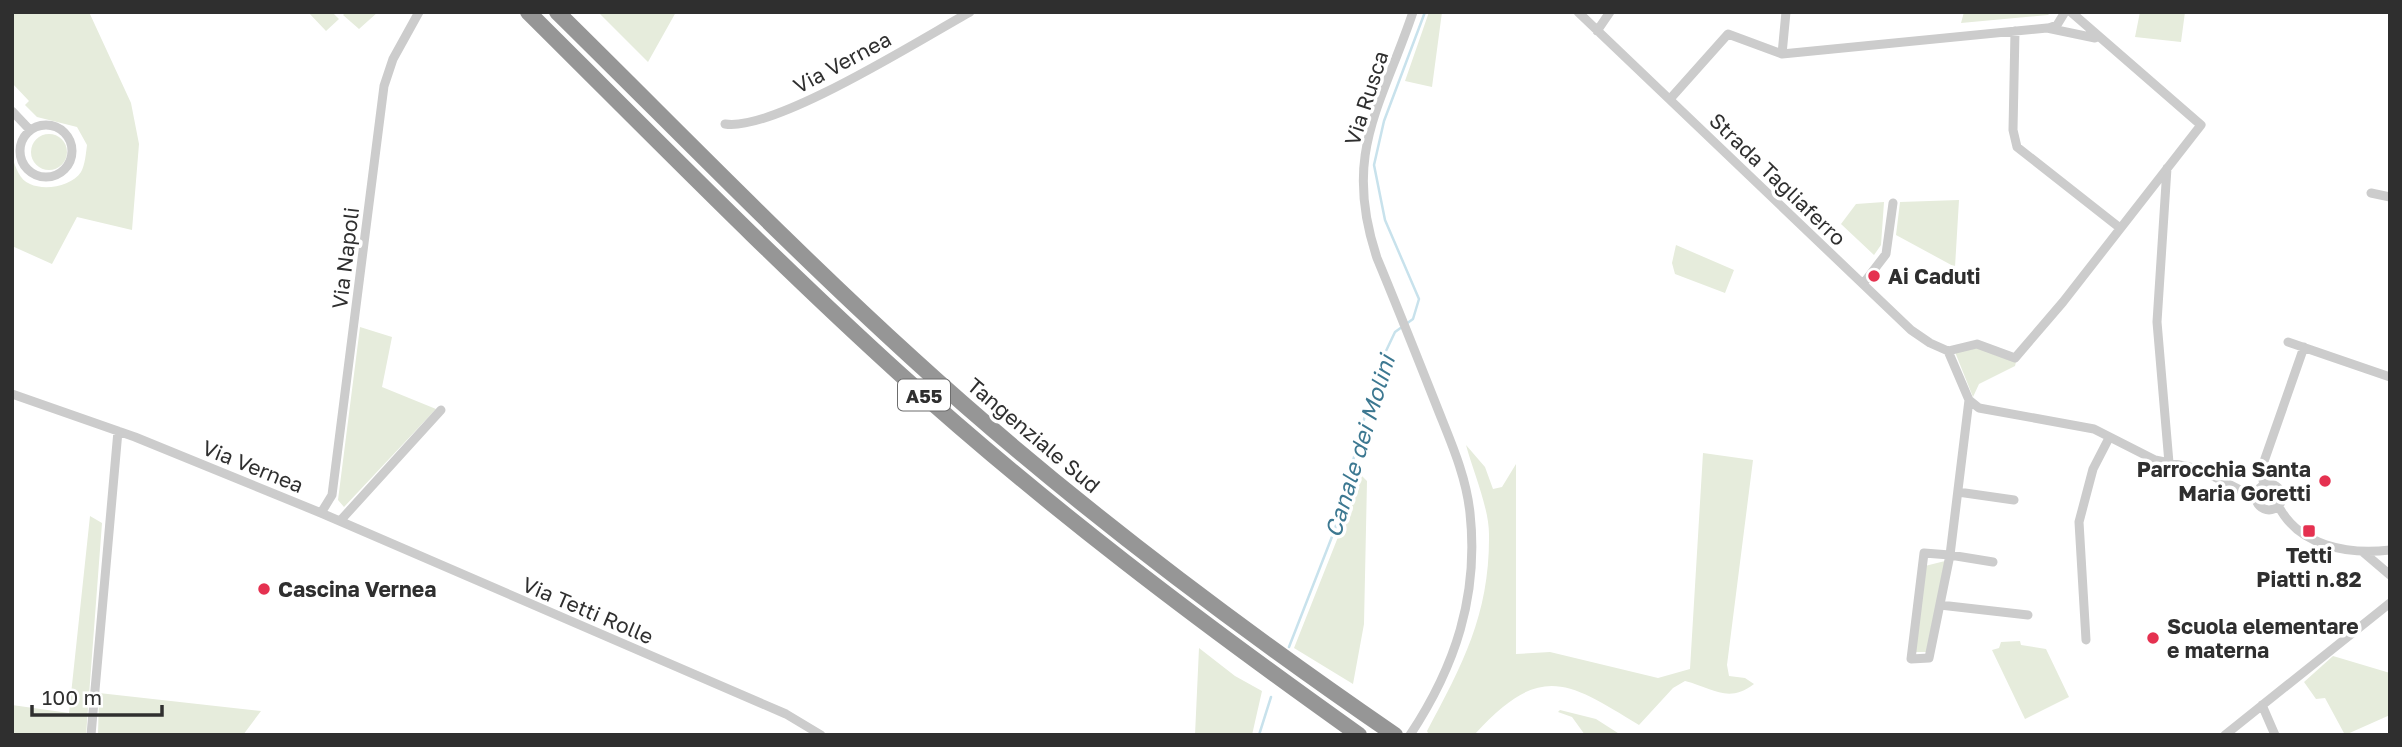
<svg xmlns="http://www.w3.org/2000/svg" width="2402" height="747" font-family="'Golos Text',sans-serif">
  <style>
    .green { fill: #e6ecdc }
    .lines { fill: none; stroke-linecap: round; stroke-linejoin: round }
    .stream { stroke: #c8e2ec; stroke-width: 2.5 }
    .minor { stroke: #ccc; stroke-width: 9 }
    .motorway { stroke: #969696; stroke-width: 16 }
    .poi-dot { fill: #e53150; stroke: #fff; stroke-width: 2.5 }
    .labels { text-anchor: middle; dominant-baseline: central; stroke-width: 7; stroke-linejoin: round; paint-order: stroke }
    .shield { fill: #fff; stroke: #6d6d6d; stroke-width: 2 }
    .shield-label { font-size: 19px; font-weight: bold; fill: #2f2f2f }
    .street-label { font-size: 21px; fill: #2f2f2f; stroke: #fff }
    .poi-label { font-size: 21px; font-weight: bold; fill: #2f2f2f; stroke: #fff; text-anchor: start }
    .water-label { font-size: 23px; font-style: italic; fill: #3c7891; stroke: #fff }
  </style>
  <rect width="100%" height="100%" fill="#fff"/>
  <path class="green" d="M12,12H89L131,103L139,144L132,230L77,217L52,264L12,246V157C16,167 19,180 30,184C45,191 72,186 81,172C85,165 86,153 87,145L77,127L37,117L25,105L29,101L12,83Z
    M308,12H332L339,19L326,31Z
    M346,12H378L359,29L343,15Z
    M598,12H676L648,62Z
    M1429,12H1442L1432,87L1405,81Z
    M1964,12H2051L2048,15L1961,23Z
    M2140,12H2185L2181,42L2135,37Z
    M31 152a18 18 0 1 1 36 0a18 18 0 1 1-36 0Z
    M1959,200L1955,267L1896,235L1900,202Z
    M1884,202L1881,245L1874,255L1841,224L1856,204Z
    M1676,245L1734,270L1725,293L1675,274L1672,263Z
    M360,327L392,337L382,387L436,409L344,507L338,500Z
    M1976,347L2016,362L2015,366L1979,384L1973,397L1955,352Z
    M1466,445L1485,467L1493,489L1502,487L1516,464V654L1550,652L1658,678L1690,669L1703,453L1753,460L1727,665L1729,676L1745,678L1754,684C1728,704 1713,688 1685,681L1673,688L1639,725C1566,680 1540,663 1475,734L1429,735L1427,731C1463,664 1490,613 1489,534C1489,508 1473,471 1466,445Z
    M1355,469L1367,481L1364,624L1353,684L1294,648L1340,532Z
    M90,516L102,523L86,735H12V705L69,713Z
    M1945,561L1927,652H1913L1925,566Z
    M2020,641L2021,645L2046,649L2069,697L2025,719L1992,650L1999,648L2001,642Z
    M1199,648L1235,676L1262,691L1252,735H1195Z
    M2333,656L2390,673V715L2345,735L2325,698L2316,699L2304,682Z
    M99,693L261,711L243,735H98Z
    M1560,710L1596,719L1621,735H1585L1572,717L1558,712Z"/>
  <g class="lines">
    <path class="stream" d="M1289,647L1335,529L1377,370L1395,332L1413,319L1419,299L1385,220L1374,165L1384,121L1425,12
      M1259,735L1271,697"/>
    <path class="minor" d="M1578,12L1911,330L1930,343L1948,351L1969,400L1979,408L2094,429L2155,460L2199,469L2256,498
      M2049,28L2057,25L2065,12
      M1597,31L1610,12
      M2015,31L2013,130L2017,147L2120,228
      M1782,54L1786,12
      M1670,99L1728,34L1782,54L2047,28L2095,38
      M12,111L30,130
      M725,124C774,132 921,39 970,12
      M20 151a26 26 0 1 1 52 0a26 26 0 1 1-52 0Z
      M2167,168L2157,322L2169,463
      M2371,193L2390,197
      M1863,284L1886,254L1893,203
      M2288,342L2390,377
      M1948,351L1977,344L2015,358L2063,302L2201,125L2071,12
      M12,394L135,437L321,513L786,714L821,735
      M1969,400L1950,555L1993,562
      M2256 497a13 13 0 1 1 26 0a13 13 0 1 1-26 0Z
      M2264,485L2261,470L2304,347
      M1958,492L2014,500
      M2278,505C2298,546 2348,555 2390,550
      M321,513L332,495L384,86L393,59L419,12
      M340,521L441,410
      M2363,552L2390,575
      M1924,553L1950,555L1929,658L1911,659Z
      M1940,605L2028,615
      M2086,640L2079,522L2093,469L2109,438
      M2262,705L2275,735
      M91,735L118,431
      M1410,735C1455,667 1479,596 1470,513C1466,474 1449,438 1435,402C1416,354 1397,306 1377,258C1342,154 1381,107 1413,12
      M2225,735L2390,603"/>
    <path class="motorway" d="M528,12C651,134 773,259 901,375C1046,506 1200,622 1359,735
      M557,12C675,128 790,247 912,358C1063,496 1226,619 1395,735"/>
  </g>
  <g class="poi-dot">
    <circle cx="1874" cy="276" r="7"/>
    <circle cx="2325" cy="481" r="7"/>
    <rect x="2302" y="524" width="14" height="14" rx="3.5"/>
    <circle cx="264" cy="589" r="7"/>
    <circle cx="2153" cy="638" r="7"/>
  </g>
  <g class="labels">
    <rect class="shield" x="898" y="379.5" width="52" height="31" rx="5"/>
    <g class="shield-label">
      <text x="924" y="395">A55</text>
    </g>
    <g class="street-label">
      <text transform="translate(842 62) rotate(-28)">Via Vernea</text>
      <text transform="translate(1366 98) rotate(-72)">Via Rusca</text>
      <text transform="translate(1778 179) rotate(44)">Strada Tagliaferro</text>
      <text transform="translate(345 258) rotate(-83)">Via Napoli</text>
      <text transform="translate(1034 435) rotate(40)">Tangenziale Sud</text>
      <text transform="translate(253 466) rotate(22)">Via Vernea</text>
      <text transform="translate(588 610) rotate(23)">Via Tetti Rolle</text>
    </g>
    <g class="poi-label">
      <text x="1888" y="276">Ai Caduti</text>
      <text x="2311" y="469" text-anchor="end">Parrocchia Santa<tspan x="2311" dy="24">Maria Goretti</tspan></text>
      <text x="2309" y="555" text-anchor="middle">Tetti<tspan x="2309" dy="24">Piatti n.82</tspan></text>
      <text x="278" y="589">Cascina Vernea</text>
      <text x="2167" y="626">Scuola elementare<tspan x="2167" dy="24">e materna</tspan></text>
    </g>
    <g class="water-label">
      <text transform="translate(1359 446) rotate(-73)">Canale dei Molini</text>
    </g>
  </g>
  <rect width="2402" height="747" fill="none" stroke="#2f2f2f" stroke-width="28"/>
  <path d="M32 705v10h130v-10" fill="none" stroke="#2f2f2f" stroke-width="3.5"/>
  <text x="42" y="705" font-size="21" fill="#2f2f2f" stroke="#ffffff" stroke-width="5" paint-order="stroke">100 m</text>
</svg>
